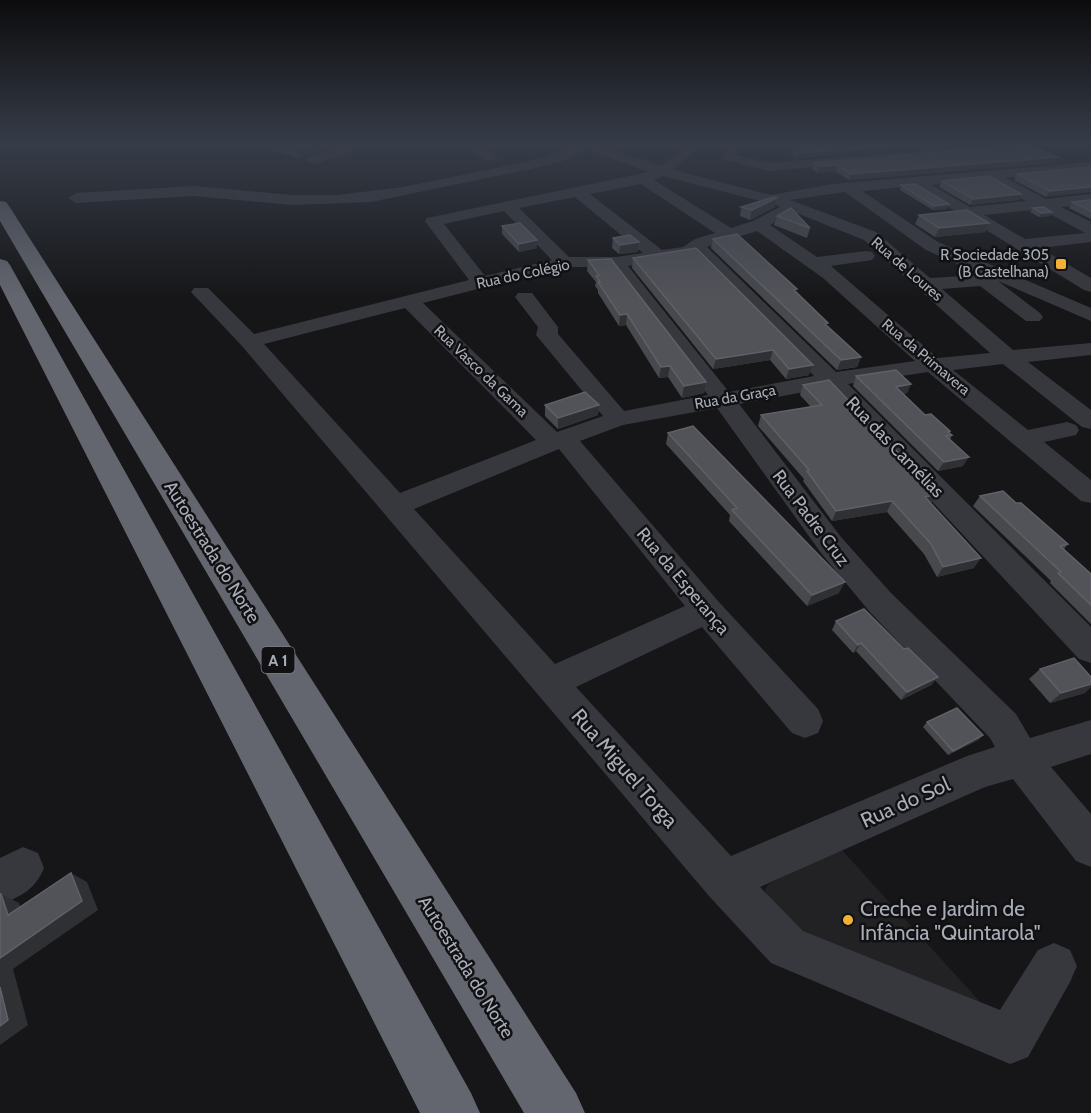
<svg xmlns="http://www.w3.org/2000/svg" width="1091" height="1113" font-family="Cabin,sans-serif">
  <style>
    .built { fill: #222225 }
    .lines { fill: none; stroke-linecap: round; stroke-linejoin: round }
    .minor { fill: #37383d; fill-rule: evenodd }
    .highway { fill: #63666e; fill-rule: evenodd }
    .wall { fill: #47494d }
    .shaded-wall { fill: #2f3033 }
    .building { fill: #525359; stroke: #5f6168; stroke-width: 1.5 }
    .poi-dot { fill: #f2b134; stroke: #111113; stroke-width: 2 }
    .labels { text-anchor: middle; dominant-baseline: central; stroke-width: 5; stroke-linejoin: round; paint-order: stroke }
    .far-poi-label { font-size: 15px; fill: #a8adb8; stroke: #111113; text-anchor: end }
    .far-street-label { font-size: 15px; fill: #a8adb8; stroke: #111113 }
    .shield { fill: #111113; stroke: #7b7e86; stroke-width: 1.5 }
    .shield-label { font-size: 16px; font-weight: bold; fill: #a8adb8 }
    .street-label { font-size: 18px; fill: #a8adb8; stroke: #111113 }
    .near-street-label { font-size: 21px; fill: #a8adb8; stroke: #111113 }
    .near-poi-label { font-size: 21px; fill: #a8adb8; stroke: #111113; text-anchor: start }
  </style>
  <rect width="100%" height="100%" fill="#161618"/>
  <path class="built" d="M841,849L992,1015L813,942L766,894L765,889L770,883Z"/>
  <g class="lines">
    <path class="minor" d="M142,144H180L178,147L158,151Z
      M348,144H367L365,147L318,163L313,164L306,160L308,157Z
      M456,144H473L499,157L492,161L487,160Z
      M576,144H595L661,166L689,144H703L673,170L771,195L833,184L1091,162V170L1006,178L1046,199L1091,194V204L1061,207L1091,222V242L1040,248L1091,278V292L1084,290L914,186L862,191L938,242L1091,308V321L998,281L1040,313L1043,317L1040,321H1026L980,286L942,289L1013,350L1091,343V355L1028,362L1091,410V429L1082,427L1003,364L953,370L1028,430L1067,422L1076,425L1079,430L1076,435L1044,442L1091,480V503L1081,501L928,372L848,384L1091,627V663L1079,659L826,388L739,404L841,537L891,593L1016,714L1030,738L1091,720V754L1051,767L1091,814V867L1076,861L1013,779L985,787L760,887L803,931L1000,1010L1038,950L1054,943L1070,950L1077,966L1070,982L1028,1057L1010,1064L771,963L709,896L242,346L191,292L194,288H208L254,334L469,280L425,221L427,218L649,172L588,150L560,162L531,169L371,202L292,205L194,196L76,203L68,198L76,193L194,186L292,195H337L403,187L531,161L576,145ZM663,176L776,205L780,207L753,221L731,228L654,180ZM987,180L1026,201L970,207L932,185ZM641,184L715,233L695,239L683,247L662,250L590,194ZM845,192L926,250L982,275L930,278L876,232L790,200ZM575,197L643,253L616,257H569L519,208ZM1041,209L1085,233L1025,239L984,215ZM504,211L552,260L485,276L444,224ZM794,212L864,240L990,353L938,358L831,266L872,260L875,256L872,252L866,251L817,257L770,225ZM757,231L823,278L915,361L836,372L707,247ZM695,255L814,376L729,392L628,266ZM564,267H611L708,395L624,411L558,334V327L532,293H518L515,297L538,327L536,335L603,416L557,432L423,303ZM405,308L536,440L400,493L264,344ZM717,408L821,553L869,611L990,738L995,747L967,756L731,856L576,687L702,627L792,733L805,738L818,733L823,721L818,709L718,601L580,441L623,425ZM559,449L685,606L555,664L414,509Z
      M734,144H748L737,155L769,163L987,144H1034L1027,148L769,171L723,159L721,156Z
      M23,847L38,853L44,868C35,890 21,896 0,905V858Z"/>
    <path class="highway" d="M0,201L6,202L9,206L576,1093L585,1113H524L0,221Z
      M0,259L7,261L10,265L471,1093L480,1113H420L0,285Z"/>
  </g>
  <path class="wall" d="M253,144H341L298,158Z
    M789,144H986L796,158L791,154L792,149H797Z
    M814,163H1054L849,180L835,171L817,173L812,169Z
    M1091,167L1046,197L1014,180L1017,174Z
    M942,181L1019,200L970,205L939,187Z
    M901,185L949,204L947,209L933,210L900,190Z
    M777,198L775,207L750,220L740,216L741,207Z
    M1091,200V219L1069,208L1072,202Z
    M1033,208L1052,212L1050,216L1039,217L1030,212Z
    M919,215L989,223L985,232L935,237L915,224Z
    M777,216L810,228L807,238L774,225Z
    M502,226L537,240V248L519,252L502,234Z
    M613,238L639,242L638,252L619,254L612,248Z
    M713,239L796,292L827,326L861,357L857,367L837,370L711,248Z
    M633,258L809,375L786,379L770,360L713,369L632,268Z
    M588,260L706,382L704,393L682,398L668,377L659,378L626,325L619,326L598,293V290L595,286L596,282L587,271Z
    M856,376L911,384L907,393L903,394L925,415L952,435L950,440L963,466L938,471L853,386Z
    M803,385L932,504L974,568L937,577L924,554L887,512L832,521L803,481L804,479L758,426L761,415L811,407L800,395Z
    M545,405H599L598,415L558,429L545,416Z
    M668,433L839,593L807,606L729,521L730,515L666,444Z
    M980,496L1016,503L1068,544L1064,549L1091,574V624L1050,583L1051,581L973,506Z
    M836,621L904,649L938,677L931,685L901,700L856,651L853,653L832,630Z
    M1040,669L1085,693L1050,703L1029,679Z
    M927,722L983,735L978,740L948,755L923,727Z"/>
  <path class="shaded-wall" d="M311,144H341L298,158L296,149Z
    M925,144H986L796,158L798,153Z
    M1057,157L1054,163L849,180L851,174Z
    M837,165L835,171L817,173L819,166Z
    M1091,187V192L1046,197L1050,191Z
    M1021,194L1019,200L970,205L973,199Z
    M777,198L775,207L750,220L752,210Z
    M949,204L947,209L933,210L934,206Z
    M1052,212L1050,216L1039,217L1042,213Z
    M989,223L985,232L935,237L939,228Z
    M537,240V248L519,252V244Z
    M639,242L638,252L619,254L620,245Z
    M627,314L626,325L619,326L620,315Z
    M773,350L770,360L713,369L716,359Z
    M861,357L857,367L837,370L841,360Z
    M813,365L809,375L786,379L789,369Z
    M670,366L668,377L659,378L661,367Z
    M706,382L704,393L682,398L684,386Z
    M911,384L907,393L891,396L896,387Z
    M599,405L598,415L558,429V418Z
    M969,457L963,466L938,471L944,462Z
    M938,494L931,504L925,497Z
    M892,501L887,512L832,521L836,511Z
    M981,558L974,568L937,577L943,567Z
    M845,582L839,593L807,606L812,595Z
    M861,643L856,651L853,653L858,645Z
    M938,677L931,685L901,700L907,692Z
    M1091,684V687L1085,693L1050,703L1061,693Z
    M983,735L978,740L948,755L953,751Z
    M71,873L87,882L98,910L13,969L28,1025L0,1045V958Z
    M1,894L19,903L26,923L8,915Z"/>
  <path class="building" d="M280,144H311L296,149Z
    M797,144H925L798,153L792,149L804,148Z
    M1029,144L1057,157L851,174L837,165L819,166L814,163Z
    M1091,167V187L1050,191L1017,174Z
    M989,176L1021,194L973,199L942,181Z
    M915,184L949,204L934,206L901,185Z
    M774,197L777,198L752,210L741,207Z
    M1091,200V211L1072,202Z
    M1043,207L1052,212L1042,213L1033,208Z
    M791,208L810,228L777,216Z
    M967,210L989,223L939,228L919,215Z
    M520,223L537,240L519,244L502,226Z
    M737,234L797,289L794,290L828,323L825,324L861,357L841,360L713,239Z
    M630,235L639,242L620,245L613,238Z
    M696,248L813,365L789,369L773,350L716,359L633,258Z
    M611,259L706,382L684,386L670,366L661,367L627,314L620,315L598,282H600L596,276L599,275L588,260Z
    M896,370L911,384L896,387L925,415L931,414L950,431L948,432L952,435L946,436L969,457L944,462L856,376Z
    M829,380L938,494L925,497L981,558L943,567L931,544L892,501L836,511L807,471L809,470L761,415L822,405L803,385Z
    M585,392L599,405L558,418L545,405Z
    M693,426L845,582L812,595L732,510L737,508L668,433Z
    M1003,491L1016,503H1021L1068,544L1060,546L1091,574V605L1058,573L1061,572L980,496Z
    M864,609L904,649L908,648L938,677L907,692L861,643L858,645L836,621Z
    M1074,658L1091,677V684L1061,693L1040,669Z
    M957,708L983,735L953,751L927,722Z
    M71,873L82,901L0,958V894H1L8,915Z
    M0,987L8,1020L0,1026Z"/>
  <linearGradient id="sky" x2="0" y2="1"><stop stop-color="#0c0c0d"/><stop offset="0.48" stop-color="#363c48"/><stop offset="1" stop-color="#363c48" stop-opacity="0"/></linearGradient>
  <rect width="1091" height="299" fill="url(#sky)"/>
  <g class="poi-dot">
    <rect x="1055" y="258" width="12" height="12" rx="3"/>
    <circle cx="848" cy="920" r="6"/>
  </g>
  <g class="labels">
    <g class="far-poi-label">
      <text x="1049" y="255">R Sociedade 305<tspan x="1049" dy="17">(B Castelhana)</tspan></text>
    </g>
    <g class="far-street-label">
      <text transform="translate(907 269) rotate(41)">Rua de Loures</text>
      <text transform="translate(523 274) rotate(-12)">Rua do Colégio</text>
      <text transform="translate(926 357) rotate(40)">Rua da Primavera</text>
      <text transform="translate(481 371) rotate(44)">Rua Vasco da Gama</text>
      <text transform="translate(735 397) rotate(-10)">Rua da Graça</text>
    </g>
    <rect class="shield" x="261.5" y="647" width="33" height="26" rx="4.5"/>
    <g class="shield-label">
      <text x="278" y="660">A 1</text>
    </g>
    <g class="street-label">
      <text transform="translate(895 447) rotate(46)">Rua das Camélias</text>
      <text transform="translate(811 518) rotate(53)">Rua Padre Cruz</text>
      <text transform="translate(212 552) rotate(58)">Autoestrada do Norte</text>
      <text transform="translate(683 581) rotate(50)">Rua da Esperança</text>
      <text transform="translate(466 967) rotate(58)">Autoestrada do Norte</text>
    </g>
    <g class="near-street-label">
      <text transform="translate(625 768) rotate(49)">Rua Miguel Torga</text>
      <text transform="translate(905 802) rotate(-24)">Rua do Sol</text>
    </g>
    <g class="near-poi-label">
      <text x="860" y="908">Creche e Jardim de<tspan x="860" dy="24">Infância "Quintarola"</tspan></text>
    </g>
  </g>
</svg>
